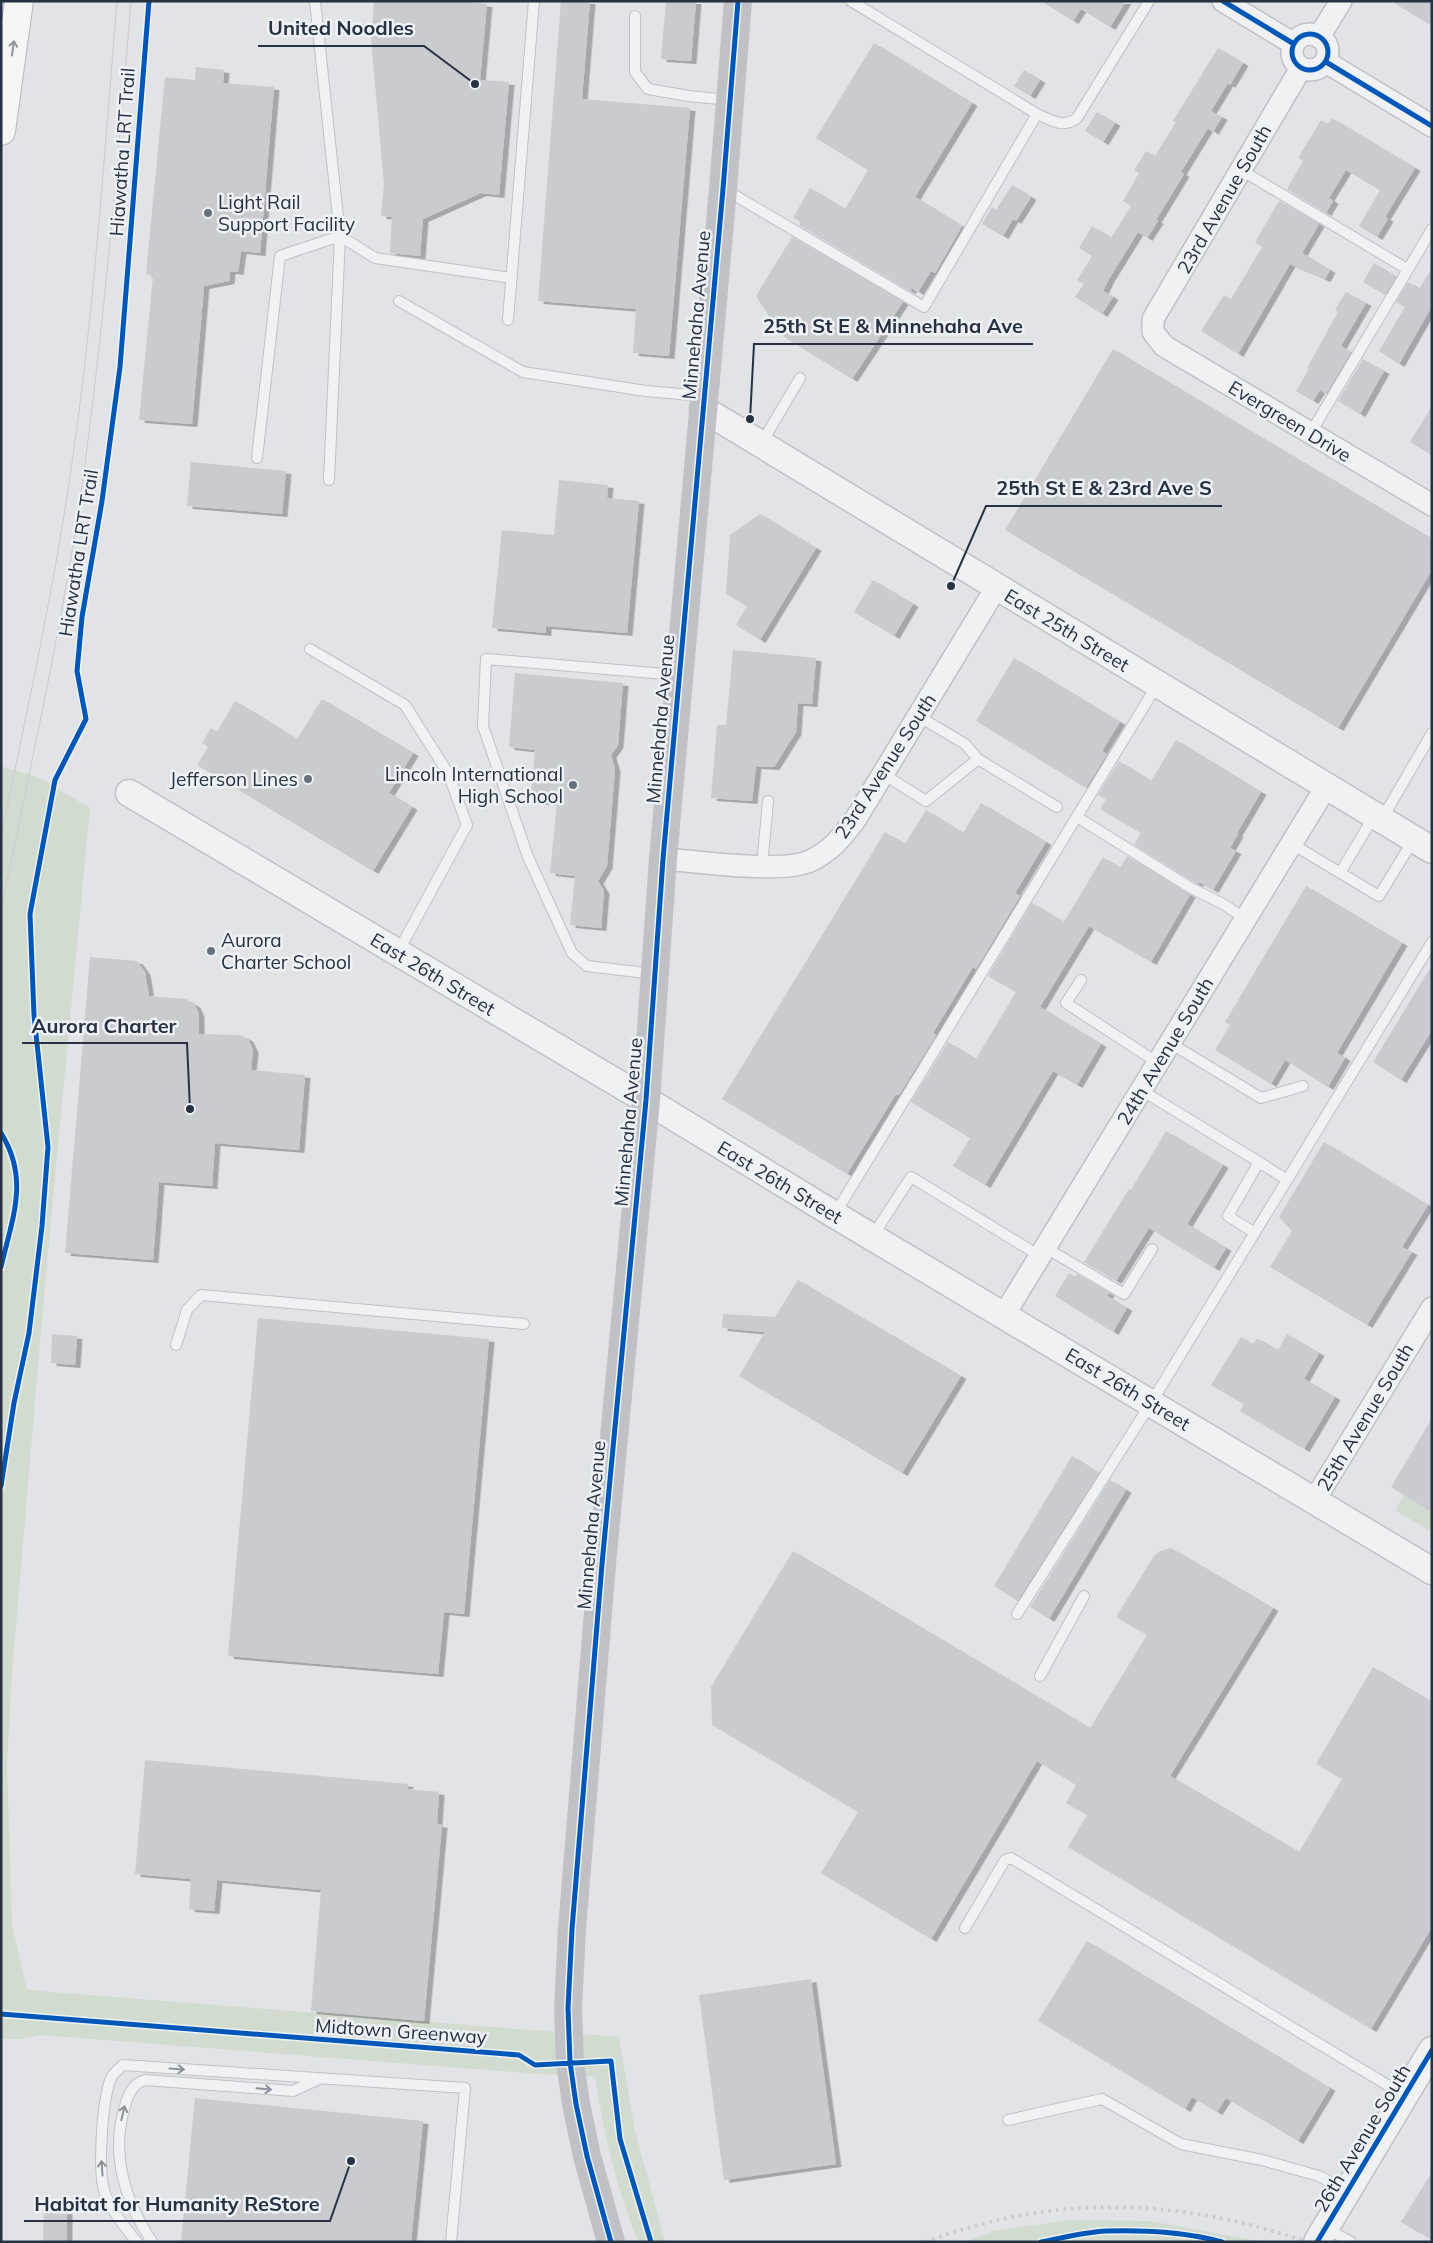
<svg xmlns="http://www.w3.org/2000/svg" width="1433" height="2243" font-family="Mulish,sans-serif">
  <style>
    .green { fill: #d2dbd0 }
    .building { fill: #c9cbcf; filter: url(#shadow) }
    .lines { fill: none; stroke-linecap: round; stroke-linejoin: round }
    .service-casing { stroke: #bfc1c4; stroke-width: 12 }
    .minor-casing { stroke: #bfc1c4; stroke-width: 24 }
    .tertiary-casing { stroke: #bfc1c4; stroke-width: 29 }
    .motorway-casing { stroke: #b3b6bb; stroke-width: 30 }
    .service { stroke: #f0f1f3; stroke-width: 10 }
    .minor { stroke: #f0f1f3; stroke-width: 21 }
    .tertiary { stroke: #f0f1f3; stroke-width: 26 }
    .secondary { stroke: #bfc1c6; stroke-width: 28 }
    .motorway { stroke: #f5f5f6; stroke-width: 28 }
    .tram { stroke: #c9cbce; stroke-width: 1 }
    .rail { stroke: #c9cbce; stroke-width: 4; stroke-dasharray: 2.5 5; stroke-linecap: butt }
    .cycleway-casing { stroke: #eef2f7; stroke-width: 8 }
    .cycleway { stroke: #0057b8; stroke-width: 5 }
    .oneway { stroke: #8e939c }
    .oneway2 { stroke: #8b919a }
    .poi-dot { fill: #676f7b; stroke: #eef2f7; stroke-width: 2 }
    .labels { text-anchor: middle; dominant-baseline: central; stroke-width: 5; stroke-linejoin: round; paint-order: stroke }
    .street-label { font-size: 19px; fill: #263142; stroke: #eef2f7 }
    .poi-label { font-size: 19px; fill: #263142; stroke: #eef2f7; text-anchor: start }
    .leader { fill: none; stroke: #263142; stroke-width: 2 }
    .callout-dot { fill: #263142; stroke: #eef2f7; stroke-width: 2 }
    .callout-label { font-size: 20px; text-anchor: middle; font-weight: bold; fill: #263142; stroke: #eef2f7; stroke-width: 5; stroke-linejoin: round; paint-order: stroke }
  </style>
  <defs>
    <filter id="shadow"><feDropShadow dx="5.5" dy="3" stdDeviation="0" flood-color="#0004"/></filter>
  </defs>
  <rect width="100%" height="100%" fill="#e1e3e6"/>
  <path class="green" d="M1,766L38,777L90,808L47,1261L12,1672L7,1764L12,1925L27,1990L619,2037L635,2131L665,2242H638C616,2187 604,2134 595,2077L527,2073L41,2035L21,2039H1Z
    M1404,1495L1432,1512V1532L1395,1510Z
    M1071,2220L1150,2221L1263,2242H965L994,2231Z"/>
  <path class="building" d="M374,1H462L487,4L480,80L509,82L499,195L481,193L423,219L420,256L390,253L392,217L381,216L384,185L371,39Z
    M561,1H590L582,99L690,108L669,356L633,353L636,309L538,301Z
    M666,1H696L691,61L661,59Z
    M1041,1H1126L1110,27L1081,9L1073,21Z
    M1391,1H1432V26Z
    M874,43L972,103L915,197L962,226L935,273L931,271L918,292L912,288L910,291L799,225L801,222L793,218L810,188L845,209L868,170L816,138Z
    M1218,48L1243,63L1230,85L1228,83L1211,111L1222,117L1213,132L1208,128L1181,172L1184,174L1156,220L1158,221L1147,238L1138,232L1109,279L1103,291L1113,297L1102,314L1075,297L1084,284L1077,280L1092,256L1079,248L1092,226L1111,238L1131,206L1123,201L1139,173L1134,170L1146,151L1155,156L1176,122L1173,121Z
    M196,67L224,70L223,83L274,87L260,253L241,251L238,272L230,271L229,281L204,286L192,424L139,420L153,276L146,274L165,77L195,80Z
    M1024,70L1040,80L1030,96L1014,86Z
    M1097,112L1115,123L1103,142L1085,131Z
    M1332,118L1415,168L1385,217L1388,219L1377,237L1359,226L1380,190L1346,170L1329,198L1333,201L1326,213L1287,189L1303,161L1298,158L1321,120L1328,124Z
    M1012,185L1031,197L1016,221L1013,219L1003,236L982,224L992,207L996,210Z
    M1279,201L1319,224L1302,253L1330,270L1325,279L1290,264L1238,354L1201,331L1224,295L1231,299L1262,247L1255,242Z
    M792,237L903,302L852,379L781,335L756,296Z
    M1374,263L1396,277L1385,295L1363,282Z
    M1432,268V306L1399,364L1379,351L1405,307L1396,302L1407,284L1409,282L1419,289Z
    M1346,292L1366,303L1341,346L1351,352L1326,394L1320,390L1313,401L1296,391L1309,369L1307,368L1338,312L1335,310Z
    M1113,349L1432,539V570L1338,728L1005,530Z
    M1363,359L1384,371L1360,414L1338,401Z
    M1432,406V455L1410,442Z
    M191,462L286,471L282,514L187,506Z
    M559,480L608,485L607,498L639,501L627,633L546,626V633L492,628L502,530L554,535Z
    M760,514L816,548L760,640L736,625L747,606L726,594L730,535Z
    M873,580L913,604L894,636L854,612Z
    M733,650L816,658L812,704L798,703L796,732L774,767L756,766L752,801L711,798L717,725H726Z
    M1014,658L1120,722L1102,751L1107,754L1086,788L976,721Z
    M515,673L623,683L618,745L611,755L615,769L607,866L598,881L604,891L601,928L570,925L575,876L550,873L557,803L530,801L535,750L509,747Z
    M322,699L413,753L389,793L412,807L373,871L197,765L208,747L202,743L211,728L217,732L235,701L297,739Z
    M1176,740L1261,792L1237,833L1238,834L1230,848L1236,851L1213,890L1199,882L1198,884L1194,882L1134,845L1141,833L1100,809L1106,799L1098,795L1119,761L1151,781Z
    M981,803L1046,842L1015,893L1020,896L976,969L973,967L933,1033L936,1035L899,1095L896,1094L847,1174L722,1099L885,832L905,844L926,810L963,833Z
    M1127,856L1190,895L1151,962L1089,926L1040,1007L1101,1044L1077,1085L1053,1071L985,1185L953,1166L970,1138L911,1102L948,1042L976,1059L1016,992L988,976L1032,903L1064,922L1103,857L1120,868Z
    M1306,886L1402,943L1337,1053L1345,1058L1328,1087L1285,1060L1271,1084L1215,1050L1230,1025L1225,1022Z
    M90,957L137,961L145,972L149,996L186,999L195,1005L199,1014V1034L241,1035L248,1039L253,1050L251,1070L305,1075L299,1150L215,1143L212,1186L159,1182L153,1260L65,1253Z
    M1432,965V1030L1401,1080L1373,1062Z
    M1166,1131L1223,1165L1187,1224L1226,1248L1214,1268L1149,1228L1116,1281L1084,1262L1129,1189L1131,1190Z
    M1324,1142L1428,1205L1402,1247L1412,1252L1367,1325L1270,1267L1292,1231L1279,1217Z
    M1069,1273L1075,1277L1077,1274L1109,1293L1107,1296L1127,1308L1113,1332L1055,1296Z
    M798,1280L961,1376L902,1473L739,1376L765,1332L722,1328L723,1314L775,1317Z
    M258,1318L489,1339L464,1614L444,1612L438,1674L228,1656Z
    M52,1334L77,1336L75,1365L51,1363Z
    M1287,1334L1319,1353L1304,1379L1335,1397L1304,1449L1240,1411L1244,1404L1211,1385L1241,1337L1253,1344L1257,1338L1278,1350Z
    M1432,1418V1512L1391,1487Z
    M1072,1456L1099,1473L1018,1600H1016L994,1586Z
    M1110,1480L1126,1490L1049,1619L1030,1607Z
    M1171,1548L1273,1608L1170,1776L1299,1852L1342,1779L1316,1764L1373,1667L1432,1702V1927L1371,2029L1068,1847L1087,1815L1066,1803L1076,1785L1037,1761L931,1939L821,1873L858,1812L712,1725L711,1687L793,1551L1090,1728L1147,1635L1116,1617L1154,1556L1160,1551Z
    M145,1760L408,1784L407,1789L439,1792L437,1824L442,1825L424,2021L311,2011L321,1890L217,1880L214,1911L189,1909L191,1879L135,1874Z
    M1087,1941L1330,2088L1298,2141L1226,2098L1217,2112L1192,2097L1185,2109L1038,2021Z
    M811,1979L836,2164L724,2180L699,1995Z
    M195,2098L423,2121L411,2242H181Z
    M1432,2172V2240L1401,2222Z
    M44,2211H67V2242H43Z"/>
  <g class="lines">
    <g class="service-casing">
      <path id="service" d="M635,16V72L648,89L689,96L729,100
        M1037,114C1051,120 1063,129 1077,118L1149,1
        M1241,170L1407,269
        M724,189L924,307L1037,114L851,1
        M340,236L375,258L512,278
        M399,301L523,372L646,391L703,396
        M508,320L534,1
        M1310,434L1432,229
        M761,444L800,378
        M257,458L280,256L340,236L315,1
        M329,480L340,236
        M310,649L405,705L448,773L467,825L398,952
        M918,716L965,744L978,759L1057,807
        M883,774L926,801L978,759
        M1077,817L1191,888L1223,904L1246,919
        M1382,819L1432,733
        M1292,844L1379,896L1414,839
        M762,866L768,801
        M1340,873L1374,816
        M654,974L587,966L572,953L528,857L483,726L486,659L677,675
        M1081,980L1066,1003L1158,1063
        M1170,1043L1261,1098L1303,1086
        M1141,1090L1259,1162L1228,1216L1255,1233
        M1259,1162L1287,1180
        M835,1214L1157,685
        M872,1237L911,1177L1040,1256
        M1046,1248L1124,1294L1152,1249
        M176,1345L187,1310L201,1295L524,1324
        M1017,1614L1151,1403L1432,942
        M1040,1676L1084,1596
        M965,1928L1005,1860L1011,1858L1404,2095
        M1008,2120L1102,2099L1181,2144L1262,2160L1319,2176L1347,2191
        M1326,2228L1351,2242
        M137,2242C126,2229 108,2207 104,2190C98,2169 102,2096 112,2076C115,2072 119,2069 123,2065L465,2088L451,2242
        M152,2242C125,2200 110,2155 125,2106C128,2094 133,2083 145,2080L293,2091L319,2079"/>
    </g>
    <g class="minor-casing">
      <path id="minor" d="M1223,1L1294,44
        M1292 52a18 18 0 1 1 36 0a18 18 0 1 1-36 0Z
        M1319,37L1341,1
        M1326,62L1432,126
        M1301,68L1153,319V332L1164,346L1432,505
        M663,859C698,861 780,874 810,861C830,852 842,837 855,820L996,588
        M1004,1315L1326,787
        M1314,1501L1432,1308"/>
    </g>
    <g class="tertiary-casing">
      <path id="tertiary" d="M703,409L1432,850
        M129,793L646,1100L835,1215L1432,1571
        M1317,2242L1432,2050"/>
    </g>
    <g class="motorway-casing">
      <path id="motorway" d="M1,131L19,1"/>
    </g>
    <use href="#service" class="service"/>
    <use href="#minor" class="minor"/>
    <use href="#tertiary" class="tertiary"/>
    <path class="secondary" d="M611,2242L587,2156L576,2104L570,2062L568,2008L572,1929L602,1564L646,1100L663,859L723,189L738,1"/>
    <use href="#motorway" class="motorway"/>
    <path class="tram" d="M1,837C26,715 53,594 71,470C94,315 104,158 117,1
      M1,910C28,777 59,641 79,507C103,339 117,170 131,1"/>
    <path class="rail" d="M925,2242C1055,2194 1176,2197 1307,2242"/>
    <g class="cycleway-casing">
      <path id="cycleway" d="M1223,1L1294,44
        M1292 52a18 18 0 1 1 36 0a18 18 0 1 1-36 0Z
        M1326,62L1432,126
        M1,1133C30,1179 12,1219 1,1267
        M1,1486L14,1403L29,1333L42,1226L48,1147L34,1015L30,914L55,780L86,719L77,671L82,617L102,501L120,367L149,1
        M1,2014L519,2055L535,2065L611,2061L620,2139L651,2242
        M611,2242L587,2156L576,2104L570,2062L568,2008L572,1929L602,1564L646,1100L663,859L723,189L738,1
        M1041,2242C1062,2238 1085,2232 1106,2231C1144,2230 1186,2232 1222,2242
        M1317,2242L1432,2050"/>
    </g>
    <use href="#cycleway" class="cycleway"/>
  </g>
  <defs><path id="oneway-shaft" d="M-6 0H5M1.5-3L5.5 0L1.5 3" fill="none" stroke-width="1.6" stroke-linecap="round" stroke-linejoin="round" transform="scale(1.25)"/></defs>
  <use class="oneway" href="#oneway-shaft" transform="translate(13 48) rotate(-82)"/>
  <g class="oneway2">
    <use href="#oneway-shaft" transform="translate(177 2069) rotate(4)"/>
    <use href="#oneway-shaft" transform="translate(264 2089) rotate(5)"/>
    <use href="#oneway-shaft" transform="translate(123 2113) rotate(-77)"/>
    <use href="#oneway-shaft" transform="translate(102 2168) rotate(-94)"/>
  </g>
  <g class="poi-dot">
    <circle cx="208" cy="213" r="5"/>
    <circle cx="308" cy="779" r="5"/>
    <circle cx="573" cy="785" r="5"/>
    <circle cx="211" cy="951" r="5"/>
  </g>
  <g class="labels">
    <g class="street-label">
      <text transform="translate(122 152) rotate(-86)">Hiawatha LRT Trail</text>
      <text transform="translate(1224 199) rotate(-60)">23rd Avenue South</text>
      <text transform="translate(696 315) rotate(-85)">Minnehaha Avenue</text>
      <text transform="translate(1290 421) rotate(31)">Evergreen Drive</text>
      <text transform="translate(78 553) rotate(-81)">Hiawatha LRT Trail</text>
      <text transform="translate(1067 630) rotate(31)">East 25th Street</text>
      <text transform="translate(660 719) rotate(-85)">Minnehaha Avenue</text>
      <text transform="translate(885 766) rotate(-57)">23rd Avenue South</text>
      <text transform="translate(433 974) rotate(31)">East 26th Street</text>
      <text transform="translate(1165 1051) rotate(-59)">24th Avenue South</text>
      <text transform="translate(628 1122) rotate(-85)">Minnehaha Avenue</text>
      <text transform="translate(780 1182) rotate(31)">East 26th Street</text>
      <text transform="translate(1128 1389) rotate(31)">East 26th Street</text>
      <text transform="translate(1365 1417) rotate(-59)">25th Avenue South</text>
      <text transform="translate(591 1525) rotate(-85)">Minnehaha Avenue</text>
      <text transform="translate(401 2031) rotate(4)">Midtown Greenway</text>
      <text transform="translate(1362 2138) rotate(-59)">26th Avenue South</text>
    </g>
    <g class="poi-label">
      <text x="218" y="202">Light Rail<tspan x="218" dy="22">Support Facility</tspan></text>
      <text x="563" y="774" text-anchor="end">Lincoln International<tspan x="563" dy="22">High School</tspan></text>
      <text x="298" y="779" text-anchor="end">Jefferson Lines</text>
      <text x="221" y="940">Aurora<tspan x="221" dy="22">Charter School</tspan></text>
    </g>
  </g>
  <path class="leader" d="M475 84L424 46H258M750 419L754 344H1033M951 586L986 506H1222M190 1109L187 1043H22M351 2161L330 2221H24"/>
  <g class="callout-dot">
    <circle cx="475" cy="84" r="5"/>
    <circle cx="750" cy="419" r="5"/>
    <circle cx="951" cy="586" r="5"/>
    <circle cx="190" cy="1109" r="5"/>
    <circle cx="351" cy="2161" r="5"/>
  </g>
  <g class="callout-label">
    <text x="341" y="35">United Noodles</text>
    <text x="893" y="333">25th St E &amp; Minnehaha Ave</text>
    <text x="1104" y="495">25th St E &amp; 23rd Ave S</text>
    <text x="104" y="1033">Aurora Charter</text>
    <text x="177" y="2211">Habitat for Humanity ReStore</text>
  </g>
  <rect width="1433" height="2243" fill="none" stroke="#263142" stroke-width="5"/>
</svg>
